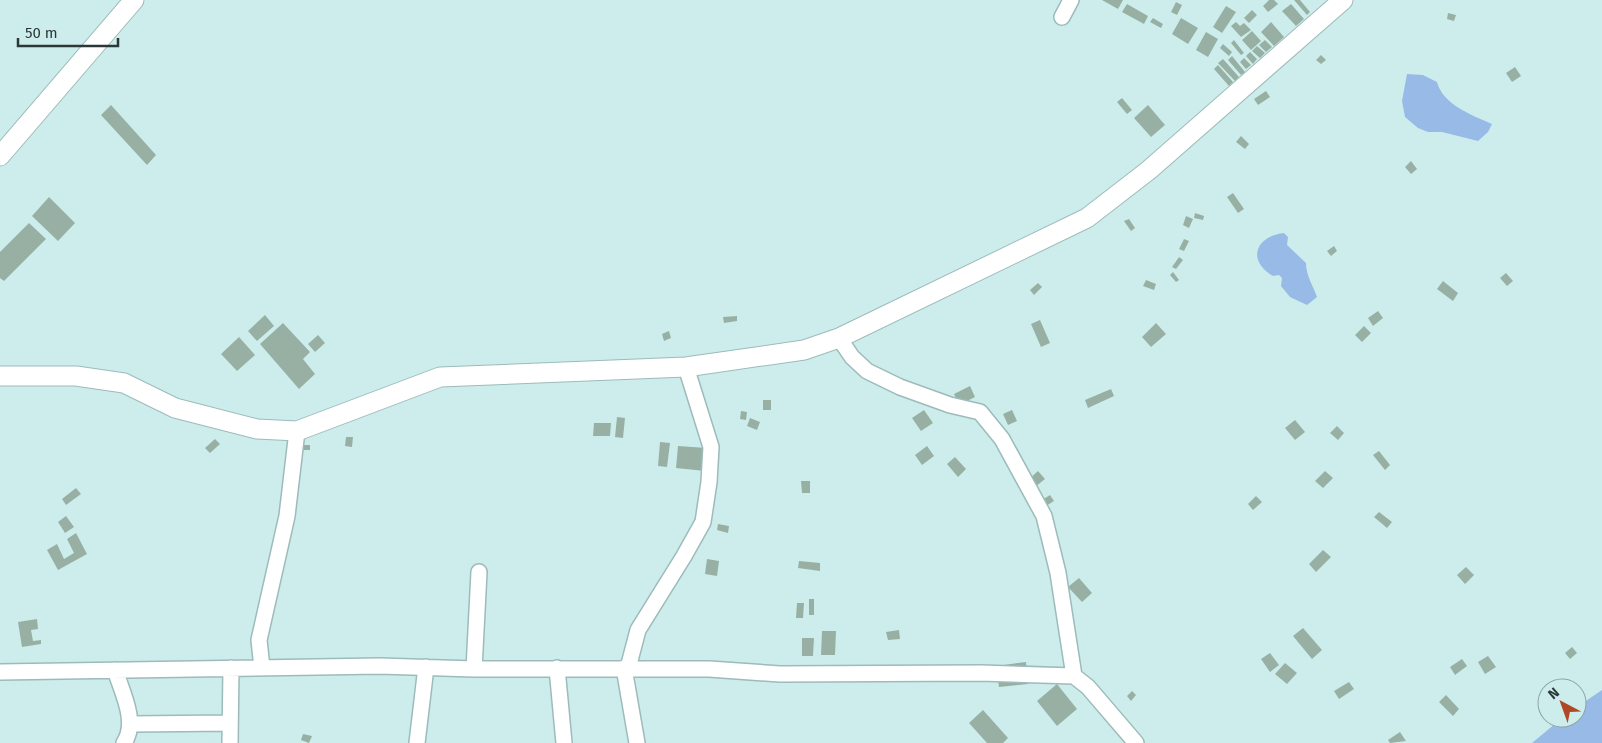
<svg xmlns="http://www.w3.org/2000/svg" width="1602" height="743" font-family="'Fira Sans',sans-serif">
  <style>
    .water { fill: #98bae6 }
    .building { fill: #97b0a3 }
    .lines { fill: none; stroke-linecap: round; stroke-linejoin: round }
    .minor-casing { stroke: #9cbbba; stroke-width: 18 }
    .tertiary-casing { stroke: #9cbbba; stroke-width: 21 }
    .minor { stroke: #fff; stroke-width: 15 }
    .tertiary { stroke: #fff; stroke-width: 19 }
  </style>
  <rect width="100%" height="100%" fill="#cdedec"/>
  <path class="water" d="M1407,74L1423,75L1437,82C1443,105 1472,115 1492,124L1488,132L1478,141L1442,132H1428L1418,128L1405,117L1402,101Z
    M1284,233L1288,237L1287,245L1306,263C1306,276 1313,285 1317,297L1307,305L1290,297L1281,286L1282,278L1279,275L1273,276C1246,260 1256,236 1284,233Z
    M1602,690V743H1532L1562,718H1577V707Z"/>
  <path class="building" d="M1102,0H1123L1118,9Z
    M1269,0H1274L1278,4L1268,12L1263,6Z
    M1294,0H1300L1310,12L1307,15Z
    M1176,2L1182,5L1177,15L1171,12Z
    M1127,4L1148,16L1144,24L1122,12Z
    M1291,4L1304,19L1296,26L1282,11Z
    M1226,6L1236,12L1222,33L1213,27Z
    M1252,10L1257,15L1249,23L1244,18Z
    M1448,13L1456,15L1454,21L1447,19Z
    M1153,18L1163,24L1161,28L1150,22Z
    M1181,18L1198,28L1188,44L1172,34Z
    M1236,22L1240,26L1244,23L1251,30L1241,37L1231,26Z
    M1271,22L1284,37L1274,46L1261,32Z
    M1252,31L1261,41L1251,50L1242,40Z
    M1206,32L1218,39L1208,57L1196,50Z
    M1234,40L1244,53L1241,55L1231,43Z
    M1265,40L1272,47L1266,52L1259,45Z
    M1223,44L1232,52L1229,56L1220,48Z
    M1257,46L1265,53L1260,58L1252,51Z
    M1250,52L1257,59L1253,64L1246,56Z
    M1321,55L1326,60L1321,64L1316,60Z
    M1232,56L1245,72L1241,75L1228,60Z
    M1244,58L1251,65L1246,69L1240,62Z
    M1223,59L1239,77L1235,81L1218,63Z
    M1218,65L1233,82L1229,86L1214,69Z
    M1515,67L1521,76L1512,82L1506,73Z
    M1266,91L1270,97L1258,105L1254,99Z
    M1122,98L1132,110L1127,114L1117,102Z
    M111,105L156,155L147,165L101,115Z
    M1148,105L1165,125L1151,137L1134,118Z
    M1241,136L1249,144L1245,149L1236,142Z
    M1411,161L1417,169L1411,174L1405,167Z
    M1233,193L1244,209L1238,213L1227,197Z
    M49,197L75,223L58,241L32,216Z
    M1195,213L1204,216L1203,220L1194,218Z
    M1186,216L1193,219L1189,228L1183,225Z
    M1129,219L1135,228L1131,231L1124,221Z
    M29,223L46,239L4,281L0,278V252Z
    M1184,239L1189,241L1184,251L1179,249Z
    M1334,246L1337,251L1331,256L1327,251Z
    M1179,257L1183,260L1176,269L1172,267Z
    M1173,272L1179,280L1176,282L1170,275Z
    M1506,273L1513,281L1507,286L1500,278Z
    M1146,280L1156,284L1154,290L1143,286Z
    M1443,281L1458,293L1453,301L1437,289Z
    M1038,283L1042,287L1034,295L1030,290Z
    M1378,311L1383,318L1373,326L1368,318Z
    M265,315L274,326L257,341L248,331Z
    M737,316V321L724,323L723,317Z
    M1040,320L1050,343L1041,347L1031,324Z
    M283,323L310,352L303,359L315,374L299,389L260,344Z
    M1156,323L1166,334L1151,347L1142,337Z
    M1364,326L1371,333L1362,342L1355,335Z
    M669,331L671,338L664,341L662,334Z
    M318,335L325,343L315,352L308,344Z
    M239,337L255,355L237,371L221,354Z
    M970,386L975,397L959,405L954,394Z
    M1111,389L1114,396L1088,408L1085,400Z
    M763,400H771V410H763Z
    M924,410L933,423L921,431L912,418Z
    M1012,410L1017,421L1008,425L1003,414Z
    M741,411L747,412L746,420L740,419Z
    M617,417L625,418L623,438L615,437Z
    M750,418L760,422L757,430L747,426Z
    M1295,420L1305,432L1295,440L1285,428Z
    M594,423H611L610,436H593Z
    M1337,426L1344,433L1338,440L1330,433Z
    M346,437H353L352,447L345,446Z
    M215,439L220,444L210,453L205,448Z
    M660,442L670,443L667,467L658,466Z
    M299,445H310V450H299Z
    M678,446L707,448L705,471L676,468Z
    M927,446L934,456L922,465L915,455Z
    M1379,451L1390,465L1385,470L1373,455Z
    M955,457L966,469L958,477L947,464Z
    M1038,471L1045,479L1035,487L1028,480Z
    M1325,471L1333,478L1323,488L1315,481Z
    M801,481H810V493H802Z
    M76,488L81,494L66,505L62,499Z
    M1050,495L1054,501L1046,506L1042,500Z
    M1256,496L1262,502L1253,510L1248,504Z
    M1379,512L1392,522L1387,528L1374,517Z
    M66,516L74,527L65,533L58,522Z
    M718,524L729,526L728,533L717,530Z
    M76,533L87,554L58,570L47,550L57,544L64,559L74,553L67,539Z
    M1323,550L1331,557L1316,572L1309,564Z
    M707,559L719,561L717,576L705,574Z
    M799,561L820,563V571L798,568Z
    M1466,567L1474,575L1465,584L1457,575Z
    M1079,578L1092,593L1082,602L1068,587Z
    M809,599H814V615H809Z
    M797,603H804L803,618H796Z
    M37,619L38,629L31,630L33,641L41,640V644L22,647L18,622Z
    M1303,628L1322,650L1312,659L1293,636Z
    M899,630L900,639L888,640L886,632Z
    M822,631H836L835,655H821Z
    M802,638H814L813,656H802Z
    M1572,647L1577,653L1570,659L1565,653Z
    M1270,653L1279,665L1270,672L1261,659Z
    M1488,656L1496,667L1485,674L1478,662Z
    M1462,659L1467,666L1455,675L1450,667Z
    M1026,662L1028,684L999,687L996,666Z
    M1285,663L1297,673L1287,684L1275,674Z
    M1349,682L1354,689L1339,699L1334,691Z
    M1057,684L1077,709L1057,726L1037,701Z
    M1132,691L1136,695L1131,701L1127,696Z
    M1446,695L1459,709L1453,716L1439,702Z
    M983,710L1008,738L1003,743H987L969,723Z
    M1400,732L1406,741L1390,743L1388,740Z
    M303,734L312,736L309,743L301,740Z"/>
  <g class="lines">
    <g class="minor-casing">
      <path id="minor" d="M1062,17L1071,0
        M839,338L852,357L867,371L900,387L950,405L980,412L1002,439L1044,516L1058,573L1074,676
        M262,668L259,640L287,516L297,431
        M557,668L564,743
        M624,668L637,743
        M628,668L638,630L684,556L703,522L709,482L711,447L686,367
        M474,669L479,572
        M115,670C122,692 138,722 124,743
        M0,672L380,666L474,669H709L780,674L981,673L1074,676L1088,687L1136,743
        M131,724L230,723
        M230,743L231,668
        M417,743L426,667"/>
    </g>
    <g class="tertiary-casing">
      <path id="tertiary" d="M0,156L134,0
        M0,376H76L124,383L175,408L257,429L297,431L440,377L686,367L804,350L839,338L1087,218L1149,170L1343,0"/>
    </g>
    <use href="#minor" class="minor"/>
    <use href="#tertiary" class="tertiary"/>
  </g>
  <g transform="translate(1562 703) rotate(319)"><circle r="24" fill="#cdedec" stroke="#8ca5a4"/>
  <path d="M0-4L9 19L0 12L-9 19Z" fill="#b04825"/>
  <text y="-8" font-size="14" font-weight="bold" text-anchor="middle" fill="#2b3837">N</text>
  </g>
  <path d="M18 38v8h100v-8" fill="none" stroke="#2b3837" stroke-width="2.5"/>
  <text x="25" y="38" font-size="15" fill="#2b3837" stroke="#cdedec" stroke-width="4" paint-order="stroke">50 m</text>
</svg>
